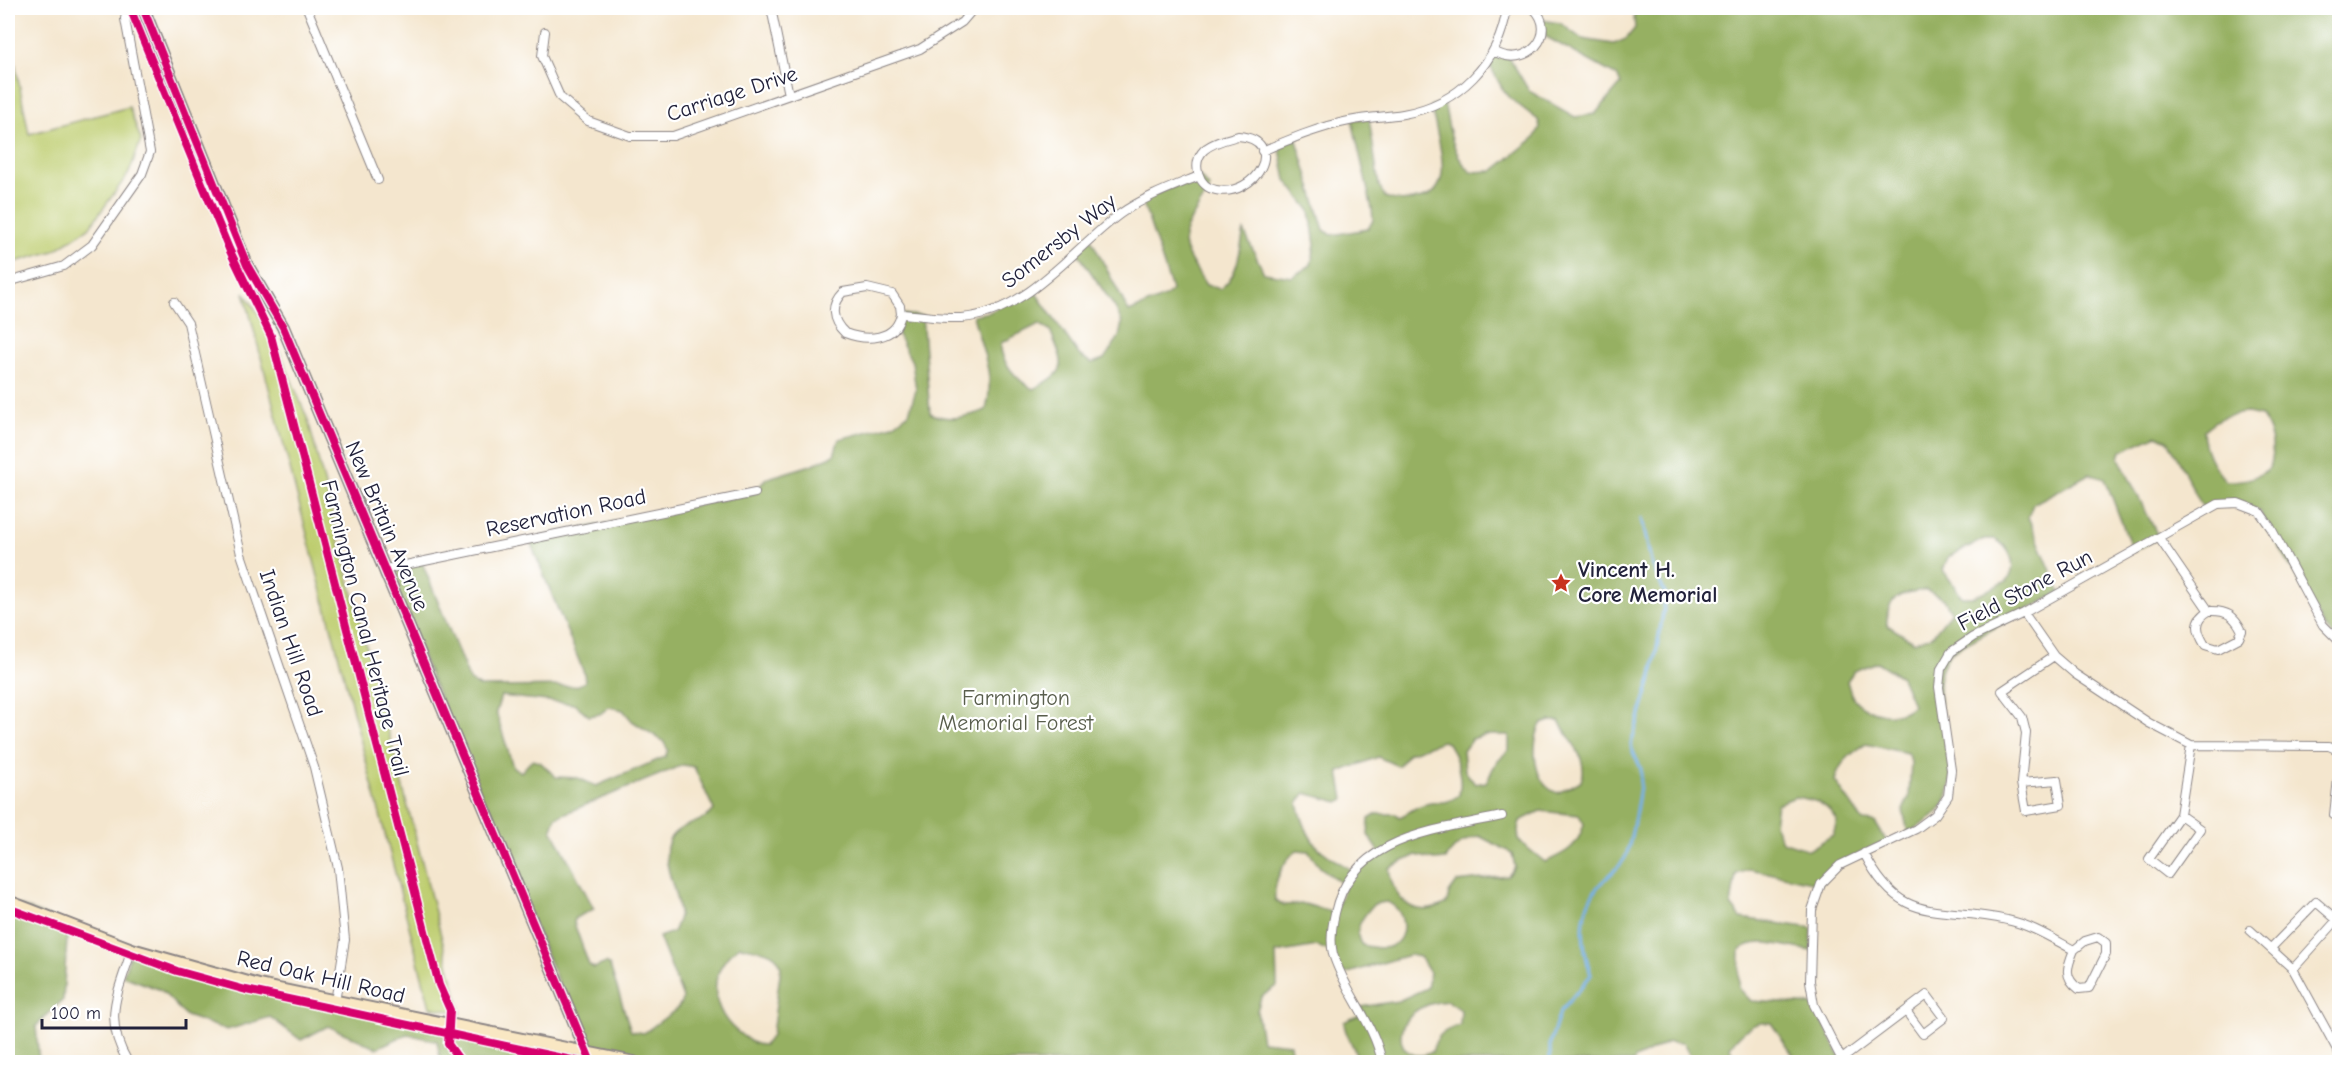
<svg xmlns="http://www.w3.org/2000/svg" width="2347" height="1070" font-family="'Comic Neue',sans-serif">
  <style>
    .green { fill: #becd6f; stroke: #707855; stroke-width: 1.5 }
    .forest { fill: #96b062; stroke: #5c694e; stroke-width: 1.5; fill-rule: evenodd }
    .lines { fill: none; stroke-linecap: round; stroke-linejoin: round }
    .stream { stroke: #77b1e7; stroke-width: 3 }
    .street-casing { stroke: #8b8484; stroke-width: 10 }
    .secondary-casing { stroke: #8b8484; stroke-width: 14 }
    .street { stroke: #fff; stroke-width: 8 }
    .secondary { stroke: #f9e7c3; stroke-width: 10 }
    .cycleway-casing { stroke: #fff; stroke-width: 11 }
    .cycleway { stroke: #d6006c; stroke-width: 8 }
    .labels { text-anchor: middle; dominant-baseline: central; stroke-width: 4.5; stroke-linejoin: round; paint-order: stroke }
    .street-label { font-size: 22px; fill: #22223b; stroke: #fff }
    .poi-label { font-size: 22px; font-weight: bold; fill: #22223b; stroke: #fff; text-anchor: start }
    .park-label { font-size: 22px; fill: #595e4d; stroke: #fff }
  </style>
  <rect width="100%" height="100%" fill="#fff"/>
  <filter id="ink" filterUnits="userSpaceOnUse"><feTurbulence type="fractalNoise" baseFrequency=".0167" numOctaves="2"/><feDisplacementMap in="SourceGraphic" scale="12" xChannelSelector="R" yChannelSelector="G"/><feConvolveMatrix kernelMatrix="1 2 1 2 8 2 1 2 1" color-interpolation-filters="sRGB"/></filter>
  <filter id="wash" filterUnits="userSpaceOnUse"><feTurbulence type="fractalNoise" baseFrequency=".008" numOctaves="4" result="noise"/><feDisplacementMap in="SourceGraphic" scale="24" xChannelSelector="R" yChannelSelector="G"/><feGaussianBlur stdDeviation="1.35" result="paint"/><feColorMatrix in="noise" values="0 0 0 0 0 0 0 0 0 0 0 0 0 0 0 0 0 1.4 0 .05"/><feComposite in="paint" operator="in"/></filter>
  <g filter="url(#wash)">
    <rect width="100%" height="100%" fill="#f4e6ce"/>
    <path class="green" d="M8,27L29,134L129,107L141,140L129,173L89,228L54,251L8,264Z
      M244,292L273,336L308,420L461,1013L430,1007Z"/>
    <path class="forest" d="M1633,8H2339V642L2323,625L2259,511L2238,503L2218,504L2205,512L2168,440L2157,435L2121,451L2119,458L2159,538L2133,552L2105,479L2089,474L2033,504L2028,517L2060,592L1951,652C1948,657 1944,663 1942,668C1927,708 1974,777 1935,815C1928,822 1916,827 1908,833L1903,810L1909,797L1911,762L1907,753L1866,744C1852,752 1838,764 1835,781L1863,821L1875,822L1887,842L1840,865L1821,884L1750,869L1736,874L1731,905L1741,918L1812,928L1811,951C1791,948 1756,935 1740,950L1739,988L1751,1001L1814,1005L1843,1062H1798L1771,1023C1751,1021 1742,1032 1730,1046L1734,1062H1693L1683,1043L1668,1042L1635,1059L1634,1062H1357C1358,1048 1344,1037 1344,1022L1364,1013L1360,1007L1398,1001L1427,988L1430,973L1420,957L1409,955L1341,975L1332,952L1317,946L1276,953L1277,986L1261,997L1257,1011L1262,1041L1290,1044L1291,1051L1280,1055L1279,1062H634L588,1054L386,569L421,560L470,681L480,687L576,686L585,682L584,673L529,539L755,493L765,479L811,465L834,455L839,439L893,425L909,413L916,390L912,362L895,329L901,314L922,316L930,413C948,422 967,417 986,410C996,373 981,350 973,315L990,312L1033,289L1080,356L1092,363L1104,359L1119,337L1122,323L1116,309L1077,252L1091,239L1129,312L1167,296L1172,290L1142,200L1199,176L1210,188C1180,240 1172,233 1206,285L1220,289C1239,275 1239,252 1244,231L1264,273L1292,277L1311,265L1315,245L1310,211L1286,180L1279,144L1296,137L1324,230L1332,235L1368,229L1373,220L1372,209L1352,120L1369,118L1379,186L1385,197C1397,202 1405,201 1418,199C1460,193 1436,135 1431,106L1444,101C1448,124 1452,156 1471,172L1493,171L1535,137L1540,127L1538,120L1511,99L1502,88L1488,62L1494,51L1509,57L1529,91L1575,117L1595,114L1621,84L1617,76L1541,34V20L1560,23L1582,39L1614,44L1626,39L1635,28ZM1039,324L1050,330C1064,365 1071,370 1033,389C1018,381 999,361 1001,343ZM2248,413L2261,416C2273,434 2275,447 2269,468C2256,479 2243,481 2226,481C2213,467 2204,451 2203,431C2217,417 2229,414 2248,413ZM1984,539H1995C2010,547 2019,566 2007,581L1973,597H1962L1943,570L1948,557ZM1926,590L1944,599L1951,612L1932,636L1914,642L1887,625C1885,597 1902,592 1926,590ZM1877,662L1901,677L1913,705C1899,721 1866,714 1854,699C1850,694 1849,687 1847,681L1854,671ZM501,696L575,704L589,716L600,714L609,707L623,710L632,721L663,741L668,750L665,757L596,786L578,778L556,777L540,762L532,760L521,772L513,767L496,712ZM1550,721H1559C1569,738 1590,761 1581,781L1558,793C1533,786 1530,744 1541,724ZM1485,735H1509V750L1497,761L1486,782L1475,784L1465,771L1463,751L1472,739ZM1442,741L1448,743C1457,757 1463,779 1459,795C1444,806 1441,800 1426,804C1415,806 1408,814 1399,817L1396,814H1377L1369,819L1368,835L1379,851L1355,872C1318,850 1309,847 1298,804L1305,793L1339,802L1344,799L1339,772L1378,757L1398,766L1409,753ZM683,765L694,767L714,810C704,824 680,823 671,837C657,859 679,891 679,915C679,920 675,927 673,932L659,937L683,998L678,1008L644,1033L631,1031L610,966L606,963L594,968L589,965L574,923L575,918L594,909L552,829L556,817ZM1795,797C1816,800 1826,802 1837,821L1833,835L1809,850L1782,841L1774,824L1777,804ZM1540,811L1579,815L1584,824C1578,847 1566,853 1545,862L1519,841L1518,830L1520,821ZM1479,836L1512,853L1515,867L1508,876L1457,882L1449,893L1447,903C1416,920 1393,902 1389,868L1416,855L1435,860L1446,859C1454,846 1464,840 1479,836ZM1297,850L1308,851L1320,867L1345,886L1335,913L1305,904L1284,905L1275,900C1273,882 1283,861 1297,850ZM1386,902C1405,907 1410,938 1391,946C1382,950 1371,947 1362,945C1351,930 1364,915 1374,904ZM740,946C756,950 776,949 781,966L772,1035L764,1045C754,1045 750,1041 743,1036C709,1013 705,970 740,946ZM1448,1001L1461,1010L1460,1025C1444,1031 1437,1033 1432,1052C1393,1070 1383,1005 1448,1001Z
      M8,901L68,924L63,1000L36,1026L39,1062H8Z
      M132,949L182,964L525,1041L519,1062H441L437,1041L407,1034L377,1048L328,1026L301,1040L270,1017L227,1030L186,1016L161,990L123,976Z"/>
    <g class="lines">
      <path class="stream" d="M1550,1062V1043L1560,1012L1591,975C1581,942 1577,910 1601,883C1609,875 1621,867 1626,856C1630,845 1643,779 1641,769C1638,760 1632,754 1631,744L1652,676L1666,596L1651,562L1642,518"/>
    </g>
  </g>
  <g filter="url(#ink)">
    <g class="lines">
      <g class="street-casing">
        <path id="street" d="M307,8L378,180
          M771,8L789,95
          M545,32L542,56L560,97L588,121L630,136H673L920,49L962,22L974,8
          M1494,51C1526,71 1560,33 1533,8
          M1238,136C1289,140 1256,198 1216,190C1198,187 1191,163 1204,150C1213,142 1227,139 1238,136Z
          M1262,151C1291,139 1319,127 1349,121C1367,117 1385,117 1403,114C1459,104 1499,63 1507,8
          M8,282L64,266L92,245L142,174L150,152L125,19L127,8
          M174,302L188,323L241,554L314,767L338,868L345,940L335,1002
          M901,314C896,341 866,341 845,333C831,320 830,305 843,292L867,288L892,294L900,306L901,314C921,315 941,319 961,318C1028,313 1070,251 1120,214C1144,197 1172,187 1199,176
          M2159,538L2209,611C2227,610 2235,616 2242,631L2239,638L2218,649L2205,645C2197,632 2193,620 2209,611
          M386,569L755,493
          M2024,613L2054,656L2075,674L2149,723L2191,745L2329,746L2340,751
          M2021,783L2057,780L2061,805L2026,811L2021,783L2026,733L2022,717L2002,691L2054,656
          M2180,815L2200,829L2168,874L2149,859L2180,815L2191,745
          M2334,815L2340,760
          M1864,853C1902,929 1940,904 2007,920C2031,925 2053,939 2074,950C2067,967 2063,977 2079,989L2089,988L2106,954V943L2098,937L2085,941L2074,950
          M2250,930L2293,969L2340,1055
          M2271,948L2316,902L2337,920L2293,969
          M1842,1059L1927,995L1944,1018L1923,1034L1906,1011
          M128,1062C102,1018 118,994 132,949
          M1382,1062C1374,1022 1345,993 1333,954C1330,941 1332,926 1335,913C1351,836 1438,830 1502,816
          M1843,1062L1814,1005L1810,981L1812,910L1821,884L1840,865L1916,829L1935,815L1948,796L1951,770L1939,687L1941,669L1951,652L1973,637L2024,613L2218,504L2238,503L2259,511L2271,528L2323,625L2340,642"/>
      </g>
      <g class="secondary-casing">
        <path id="secondary" d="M143,8L247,265L283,327L591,1062
          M8,901L132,949L259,985L634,1062"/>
      </g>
      <use href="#street" class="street"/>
      <use href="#secondary" class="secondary"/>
      <g class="cycleway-casing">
        <path id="cycleway" d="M130,8L229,249L271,336L439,985L450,1010L448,1044L461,1062
          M143,8L247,265L283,327L591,1062
          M8,908L177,971L246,990L581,1062"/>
      </g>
      <use href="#cycleway" class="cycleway"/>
    </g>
  </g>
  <defs>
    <g id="sight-bare" transform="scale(1.62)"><path d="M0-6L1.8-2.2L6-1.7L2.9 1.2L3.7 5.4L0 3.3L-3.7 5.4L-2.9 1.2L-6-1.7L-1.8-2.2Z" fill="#c8321e" stroke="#fff" stroke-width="2.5" paint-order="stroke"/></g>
  </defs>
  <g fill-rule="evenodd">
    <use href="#sight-bare" x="1561" y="583"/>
  </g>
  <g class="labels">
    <g class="street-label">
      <text transform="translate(732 94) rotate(-18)">Carriage Drive</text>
      <text transform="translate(1059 241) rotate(-38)">Somersby Way</text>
      <text transform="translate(566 513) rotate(-12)">Reservation Road</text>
      <text transform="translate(387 526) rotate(67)">New Britain Avenue</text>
      <text transform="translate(2025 590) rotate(-28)">Field Stone Run</text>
      <text transform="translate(365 628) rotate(76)">Farmington Canal Heritage Trail</text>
      <text transform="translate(291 643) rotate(71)">Indian Hill Road</text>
      <text transform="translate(321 977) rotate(13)">Red Oak Hill Road</text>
    </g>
    <g class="poi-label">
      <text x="1578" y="570">Vincent H.<tspan x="1578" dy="25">Core Memorial</tspan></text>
    </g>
    <g class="park-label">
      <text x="1016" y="698">Farmington<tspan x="1016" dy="25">Memorial Forest</tspan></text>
    </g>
  </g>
  <rect width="2347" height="1070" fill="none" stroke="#fff" stroke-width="30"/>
  <path d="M42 1019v9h144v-9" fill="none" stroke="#22223b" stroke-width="3"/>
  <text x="51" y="1019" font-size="18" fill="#22223b" stroke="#ffffff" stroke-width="4.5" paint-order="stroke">100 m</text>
</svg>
